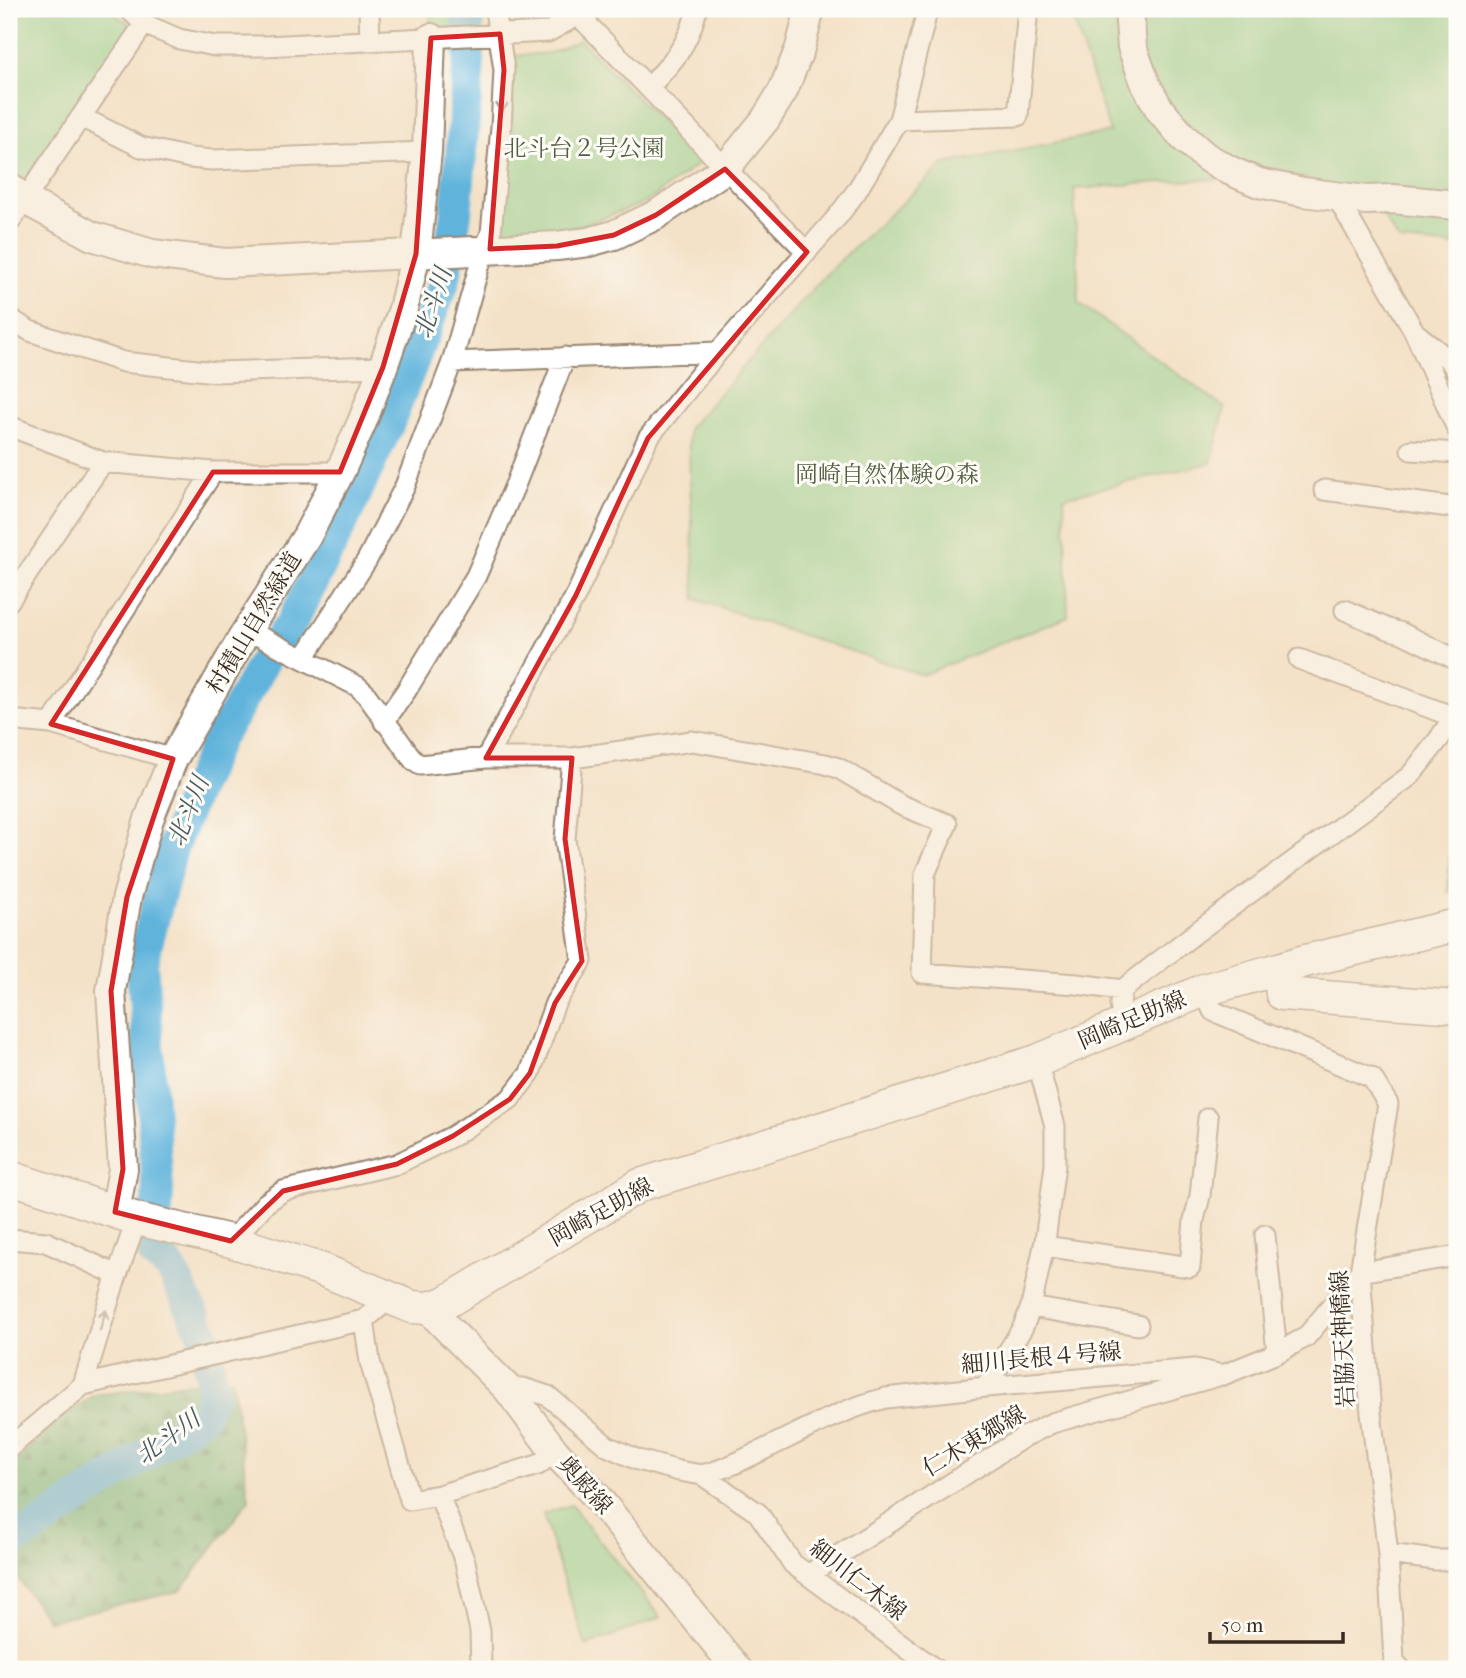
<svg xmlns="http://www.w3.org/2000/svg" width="1466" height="1678" font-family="'IM FELL French Canon','Noto Serif JP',serif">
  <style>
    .forest { fill: url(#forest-firs); stroke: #56704e; stroke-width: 2 }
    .park { fill: #8bd693; stroke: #638058; stroke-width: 2 }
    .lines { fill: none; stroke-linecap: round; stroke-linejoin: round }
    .river { stroke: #60b4dc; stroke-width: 32 }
    .street-casing { stroke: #988673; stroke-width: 23 }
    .secondary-casing { stroke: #988673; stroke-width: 32 }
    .primary-casing { stroke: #988673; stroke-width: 35 }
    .street { stroke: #fff; stroke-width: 19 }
    .secondary { stroke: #fff; stroke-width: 28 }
    .primary { stroke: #fff; stroke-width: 32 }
    .oneway { stroke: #a79f9a }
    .marked { fill: none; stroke: #d62828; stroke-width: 5; stroke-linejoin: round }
    .labels { text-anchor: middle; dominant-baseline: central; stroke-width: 6; stroke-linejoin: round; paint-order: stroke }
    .park-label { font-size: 23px; fill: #535e41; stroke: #fdfcf7 }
    .street-label { font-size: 23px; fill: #3b2a1e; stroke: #fdfcf7 }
    .water-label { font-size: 24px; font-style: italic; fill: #485a60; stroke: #fdfcf7 }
  </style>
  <defs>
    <pattern id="forest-firs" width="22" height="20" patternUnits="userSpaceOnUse" patternTransform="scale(1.75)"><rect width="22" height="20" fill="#70b77d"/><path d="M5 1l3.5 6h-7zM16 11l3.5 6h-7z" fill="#5d9566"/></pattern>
  </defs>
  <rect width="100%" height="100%" fill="#fdfcf7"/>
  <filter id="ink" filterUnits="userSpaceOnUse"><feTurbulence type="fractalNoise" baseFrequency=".0143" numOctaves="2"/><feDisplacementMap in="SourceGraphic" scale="14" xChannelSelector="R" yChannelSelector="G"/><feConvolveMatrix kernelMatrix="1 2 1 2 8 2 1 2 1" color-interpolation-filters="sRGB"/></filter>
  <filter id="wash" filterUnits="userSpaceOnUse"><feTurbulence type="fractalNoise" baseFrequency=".00686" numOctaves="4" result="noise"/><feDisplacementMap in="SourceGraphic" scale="28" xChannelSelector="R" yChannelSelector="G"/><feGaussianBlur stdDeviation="1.57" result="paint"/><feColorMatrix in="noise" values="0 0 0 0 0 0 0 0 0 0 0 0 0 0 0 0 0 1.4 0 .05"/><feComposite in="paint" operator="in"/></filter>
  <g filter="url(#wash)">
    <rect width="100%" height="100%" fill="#f4e2c8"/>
    <path class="forest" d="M232,1378L249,1500L180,1591L48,1621L11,1568H9V1468L58,1420L94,1395Z"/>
    <path class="park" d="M9,9H110L111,12L132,25L26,181L9,170Z
      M430,9H461L462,37L431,38Z
      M1070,9H1457V246L1399,241L1372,199L1297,176L1173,181L1074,189L1079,303L1225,408L1211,463L1064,497L1068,616L922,675L695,599L688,429L830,270L944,164L1110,132Z
      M580,40L701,162L645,203L580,226L510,234L501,229L511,138L514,56L550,53Z
      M1457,851V890L1448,892L1450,857Z
      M571,1505L661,1617L586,1646L564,1582L543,1514Z"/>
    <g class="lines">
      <path class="river" d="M9,1545L202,1417L213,1395L205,1337L171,1268L154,1255L158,1189L142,963L172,848L196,788L219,737L235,713L269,652L291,624L345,517L389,423L444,282L456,214L469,61L467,9"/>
    </g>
  </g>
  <g filter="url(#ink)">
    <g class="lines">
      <g class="street-casing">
        <path id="street" d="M129,9L144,24L179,39L215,46H265L548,32L578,15L581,9
          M369,9L370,41
          M578,15C655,93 729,174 807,252
          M649,87C673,62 689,44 697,9
          M81,117L141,147L190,158L212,160L427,152
          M899,120L1018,116L1028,9
          M1336,196L1414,331L1457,429
          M9,223L144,24
          M9,318L30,331L123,362L216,372L383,367
          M1417,334L1449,360L1457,371
          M452,362L718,352
          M9,426L103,462L213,472H340
          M1411,450L1457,453
          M1324,490L1457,508
          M9,601L103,462
          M1345,610L1388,629L1402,633L1457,660
          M247,630L357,686L365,693L414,761L420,765L486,758H572L692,741L826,764L838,768L901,805L947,824L925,874L922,973L1077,984L1122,990
          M304,658L367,560L405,486L452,362L484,250L491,233L501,127L504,70L495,9
          M1299,659L1454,717
          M9,720L51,724L173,759
          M384,722L406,691L476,576L516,483L565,357
          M51,724L213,472
          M486,758L576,595L648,438L718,352L838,216L856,192L899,120L925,20L926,9
          M1204,990L1213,1011L1372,1078L1388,1104L1360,1272L1371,1413L1388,1554L1394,1661L1401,1669
          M1123,1023L1120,1004L1122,990L1198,931L1410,776L1439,739L1457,712
          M1265,1235L1277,1353
          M9,1239L46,1242L117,1275
          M231,1241L266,1203L283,1191L397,1164L453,1136L510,1099L530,1073L555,1003L582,961L565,839L572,758
          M1044,1246L1190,1267L1194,1220L1200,1196L1208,1118
          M1360,1272L1457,1256
          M1031,1307L1138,1325
          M364,1320L370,1362L410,1500L439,1495L538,1465L555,1452
          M83,1385L114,1284L137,1219
          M986,1387L1023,1327L1031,1307L1045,1241L1055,1165V1126L1037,1061
          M507,1388H523L548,1396L607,1446L638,1460L679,1471L702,1475L758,1513L793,1564L935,1669
          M9,1448L83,1385L364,1320L392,1297
          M702,1475C726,1469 745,1459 767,1448C805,1430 845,1408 886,1398L986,1387L1195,1369L1223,1375L1277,1353L1306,1337L1360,1272
          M439,1495L465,1562L480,1631L481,1669
          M1388,1554L1436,1560H1457
          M809,1574L1024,1437L1052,1423L1218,1376"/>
      </g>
      <g class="secondary-casing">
        <path id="secondary" d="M1129,9L1132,47L1146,85L1160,110L1183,137L1206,157L1231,171L1259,183L1303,192L1366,200L1393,199L1457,205
          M9,187L25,200L92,236L152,254L225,263L474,251
          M484,250L557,246L589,242L614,235L656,215L725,169L765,120L783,91L800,48L810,9
          M115,1212L123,1169L111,991L127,897L149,819L173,759L247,630L307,536L340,472L363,420L383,367L403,309L416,254L427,152L431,38
          M426,1307L507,1388L555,1452L596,1496L737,1669"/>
      </g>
      <g class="primary-casing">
        <path id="primary" d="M1279,969L1305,961L1457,925
          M9,1177L137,1219L231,1241L323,1270L412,1307L429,1308L445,1303L640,1185L1037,1061L1204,990L1279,969L1282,994L1457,1007"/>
      </g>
      <use href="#street" class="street"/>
      <use href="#secondary" class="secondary"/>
      <use href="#primary" class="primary"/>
    </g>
    <defs><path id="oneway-shaft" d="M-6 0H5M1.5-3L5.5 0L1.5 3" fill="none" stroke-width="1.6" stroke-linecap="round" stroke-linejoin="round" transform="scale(1.75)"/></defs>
    <g class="oneway">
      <use href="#oneway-shaft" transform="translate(502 102) rotate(93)"/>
      <use href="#oneway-shaft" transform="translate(103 1320) rotate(-73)"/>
    </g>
  </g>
  <path d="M0 0H1466V1678H0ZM500,34L504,70L490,249L557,246L614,235L656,215L725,169L807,252L648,438L576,595L486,758H572L565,839L582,961L555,1003L530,1073L510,1099L453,1136L397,1164L283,1191L231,1241L115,1212L123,1169L111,991L127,897L173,759L51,724L213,472H340L383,367L416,254L431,38Z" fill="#f4e2c8" fill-opacity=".55" fill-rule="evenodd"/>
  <path class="marked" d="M500,34L504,70L490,249L557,246L614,235L656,215L725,169L807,252L648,438L576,595L486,758H572L565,839L582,961L555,1003L530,1073L510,1099L453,1136L397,1164L283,1191L231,1241L115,1212L123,1169L111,991L127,897L173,759L51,724L213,472H340L383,367L416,254L431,38Z"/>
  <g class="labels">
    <g class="park-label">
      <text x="584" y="148">北斗台２号公園</text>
      <text x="887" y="474">岡崎自然体験の森</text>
    </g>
    <g class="street-label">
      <text transform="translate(254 623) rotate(-59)">村積山自然緑道</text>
      <text transform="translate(1132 1020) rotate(-23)">岡崎足助線</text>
      <text transform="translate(601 1212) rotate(-29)">岡崎足助線</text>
      <text transform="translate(1343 1339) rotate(-93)">岩脇天神橋線</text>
      <text transform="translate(1041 1358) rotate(-5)">細川長根４号線</text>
      <text transform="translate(974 1441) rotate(-31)">仁木東郷線</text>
      <text transform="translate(585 1485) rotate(48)">奥殿線</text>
      <text transform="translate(858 1580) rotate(38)">細川仁木線</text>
    </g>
    <g class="water-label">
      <text transform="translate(433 303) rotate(-72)">北斗川</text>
      <text transform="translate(188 811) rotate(-68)">北斗川</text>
      <text transform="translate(168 1437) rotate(-36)">北斗川</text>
    </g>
  </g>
  <rect width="1466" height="1678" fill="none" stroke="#fdfcf7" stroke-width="35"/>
  <path d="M1210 1632v10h133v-10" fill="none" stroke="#3b2a1e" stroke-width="3.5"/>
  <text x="1221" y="1632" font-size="21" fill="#3b2a1e" stroke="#fdfcf7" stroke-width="5" paint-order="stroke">50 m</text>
</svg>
